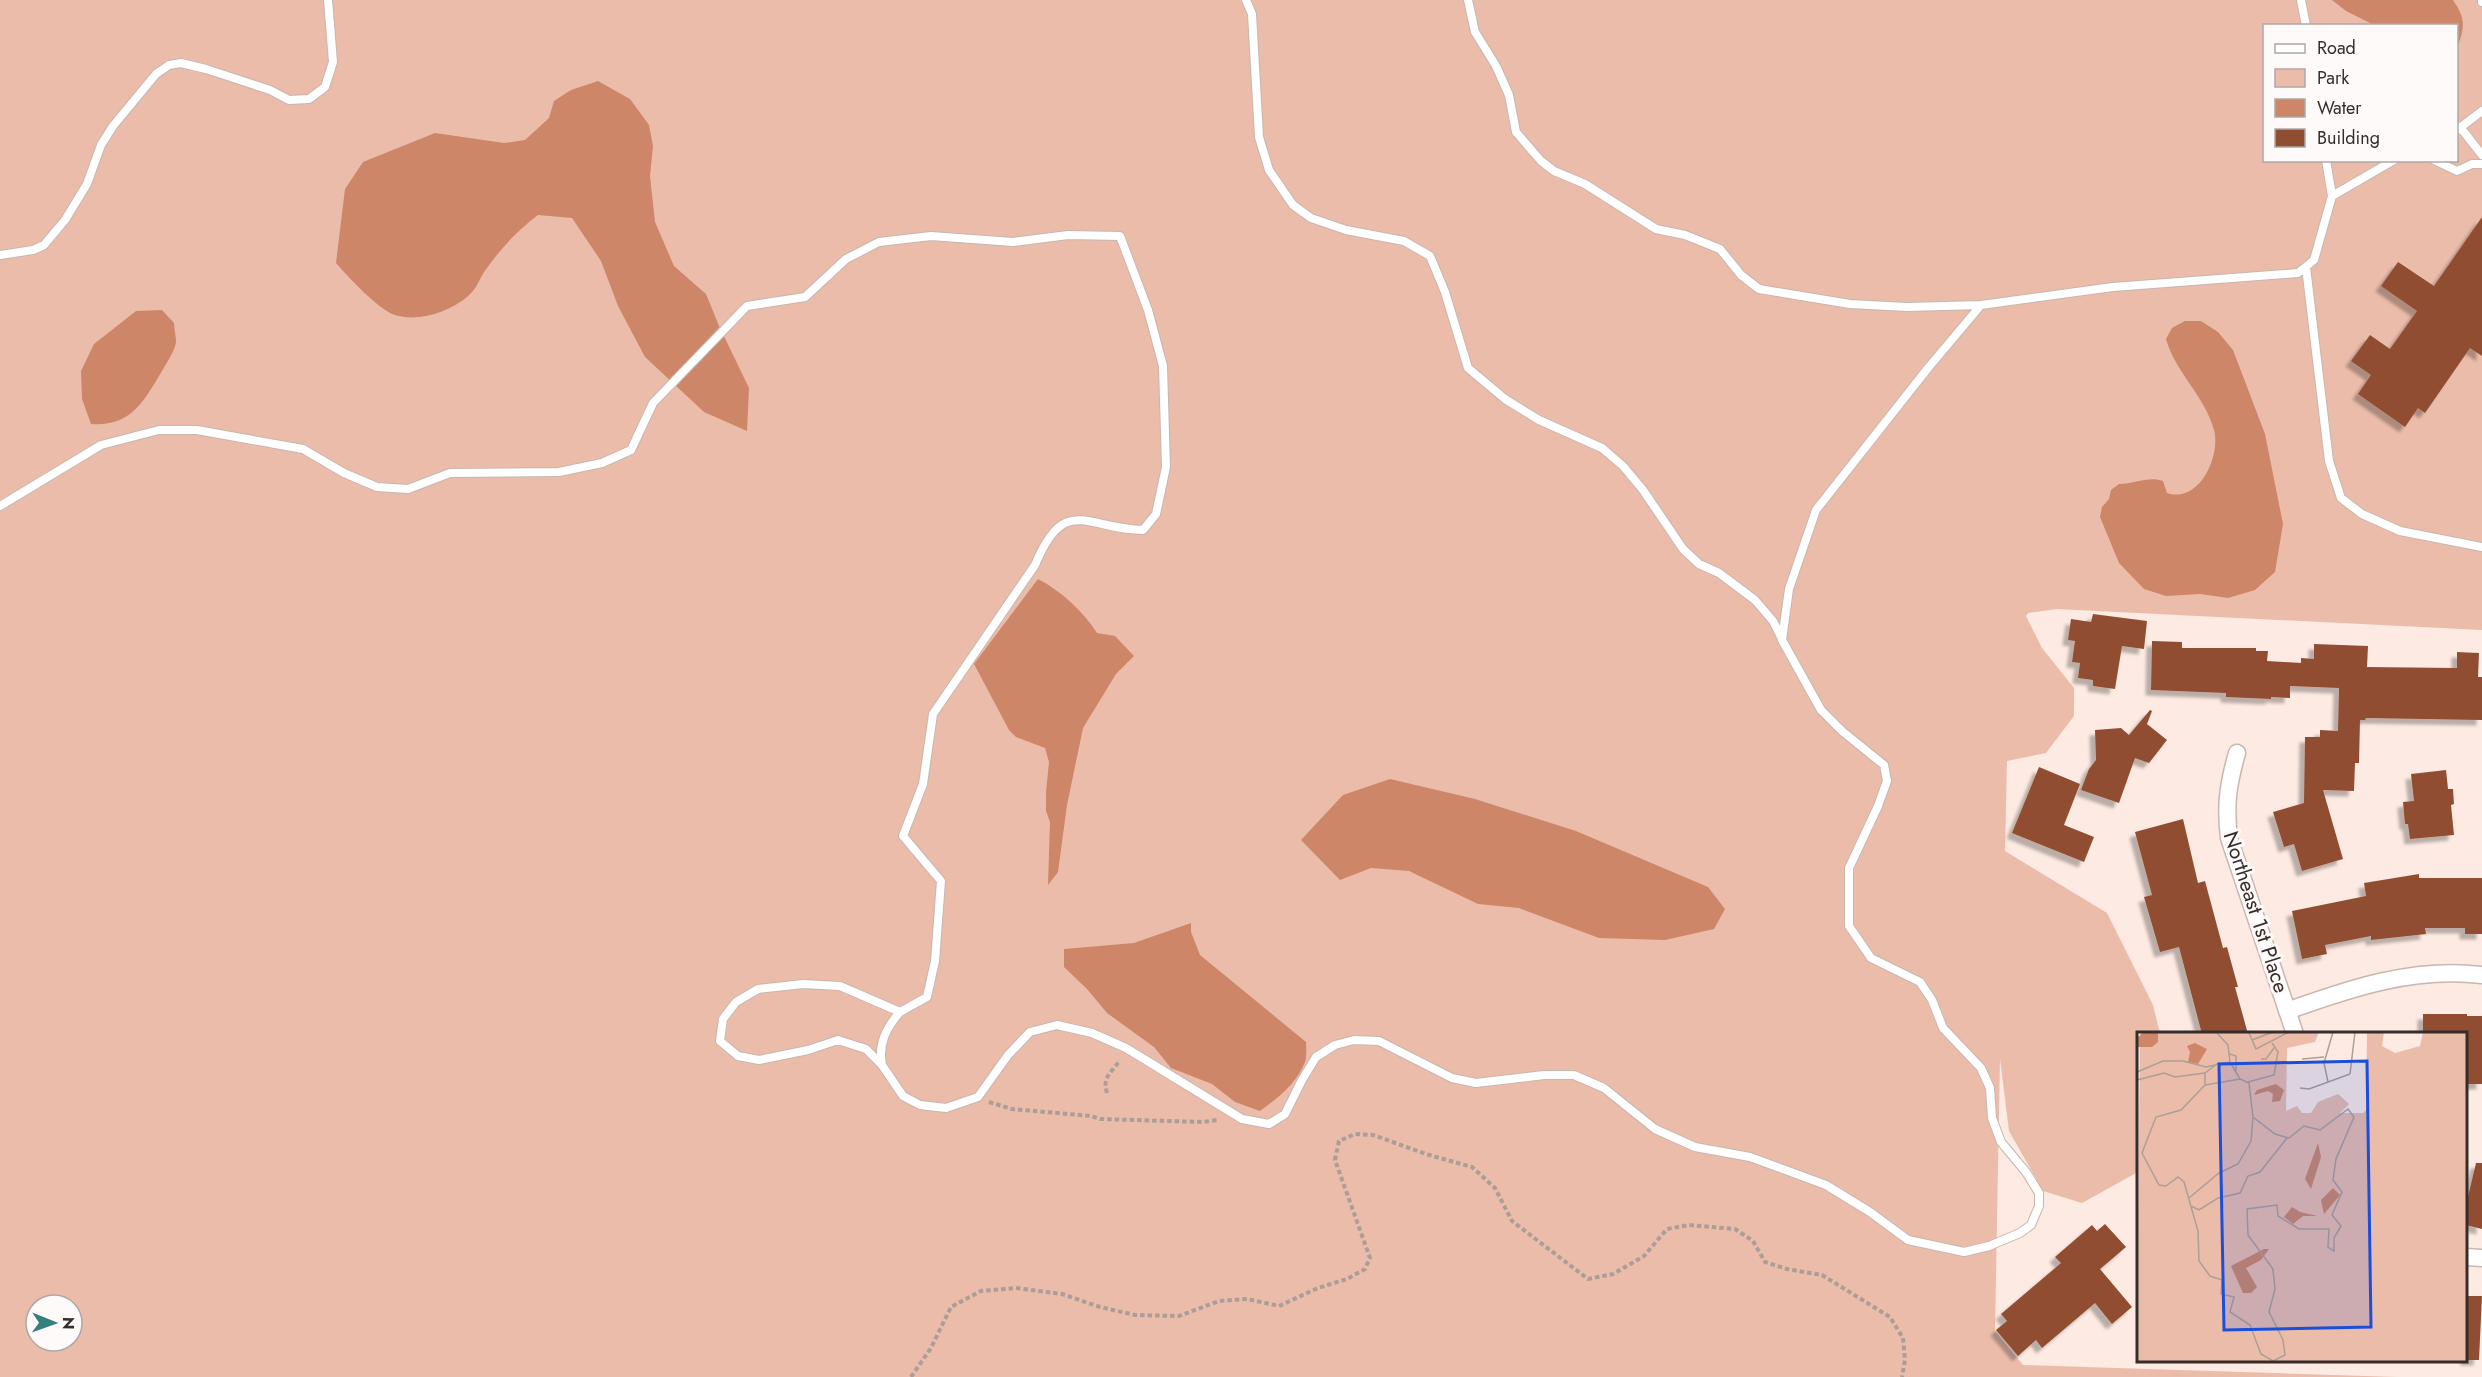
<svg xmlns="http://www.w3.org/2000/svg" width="2482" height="1377" font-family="Jost,sans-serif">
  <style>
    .green { fill: #ebbcaa; fill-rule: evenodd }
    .water { fill: #ce8668 }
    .building { fill: #904e31; filter: url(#shadow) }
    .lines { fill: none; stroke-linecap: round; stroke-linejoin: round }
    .service-casing { stroke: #c8b6af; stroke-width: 10 }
    .minor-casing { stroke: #c8b6af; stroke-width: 19 }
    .path { stroke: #ab9d97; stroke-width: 4; stroke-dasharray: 4.5 3; stroke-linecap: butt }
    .service { stroke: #fff; stroke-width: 8 }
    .minor { stroke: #fff; stroke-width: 16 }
    .labels { text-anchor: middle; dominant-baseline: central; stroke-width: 6; stroke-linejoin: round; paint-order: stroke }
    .street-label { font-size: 21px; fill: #342d2a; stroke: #fefaf9 }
    .inset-road { fill: none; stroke: #ad9e98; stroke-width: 1.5 }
    .view { fill: #1d4ed8; fill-opacity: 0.15; stroke: #1d4ed8; stroke-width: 3 }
    .inset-edge { fill: none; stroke: #342d2a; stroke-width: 3 }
  </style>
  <defs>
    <filter id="shadow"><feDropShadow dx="-5.5" dy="5.5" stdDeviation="1.5" flood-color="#0004"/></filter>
  </defs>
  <rect width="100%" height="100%" fill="#fdeae2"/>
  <path class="green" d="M0,0H2482V630L2057,609L2028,613L2026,616L2042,648L2074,688V716L2046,753L2007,761L2005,851L2107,913L2153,1005L2160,1033L2138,1034V1172L2082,1203L2043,1191L2009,1131L2000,1059L1995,1331L2023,1365L2397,1377H0ZM2264,26H2456V160H2264ZM36,1305H72V1341H36Z"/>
  <path class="water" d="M2332,0H2453C2466,19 2465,27 2457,48L2456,26L2374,25L2346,11Z
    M598,81L630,99L649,125L653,146L650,176L655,222L674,266L706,294L719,326L749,388L747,431L704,412L645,357L618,306L601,261L572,218L538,215C518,230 501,248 487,268C481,275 478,286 472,292C456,310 419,323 395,315C379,310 348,277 336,263L345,189L363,162L435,133L504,143L525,140L549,118L554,101L571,90Z
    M162,310L174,323C174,329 176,336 176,342C175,351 166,364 162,371C144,401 131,427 91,424L82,399L81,371L94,344L136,311Z
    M2185,321H2201L2218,332L2233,350L2265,434L2283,524L2275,572L2255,590L2228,598L2200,594L2166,596L2144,589L2119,563L2100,517L2102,507L2109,499L2111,490L2119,484C2135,484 2148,476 2163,481L2167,493C2199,504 2221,456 2214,430C2205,396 2175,372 2166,339L2172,328Z
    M1038,579C1061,591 1083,611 1097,633L1115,636L1134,656L1116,674L1083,728L1067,805L1058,872L1048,885L1050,822L1046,811V792L1049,762L1045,748L1016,737L1009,730L974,664Z
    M1390,779L1475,799L1576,831L1708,887L1725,909L1714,929L1665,940L1599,938L1519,908L1478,904L1409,871L1371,868L1340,880L1301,840L1343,795Z
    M1191,923V932L1200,955L1306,1042C1306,1048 1307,1056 1305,1062C1297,1083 1278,1098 1260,1111L1235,1102L1212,1084L1171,1068L1154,1047L1107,1013L1087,989L1064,967V949L1134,943Z"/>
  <path class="building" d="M2482,217V356L2470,348L2425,413L2418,408L2405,427L2358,394L2371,375L2351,361L2370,335L2390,349L2417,311L2381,286L2398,262L2434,286Z
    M2093,614L2147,621L2144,649L2122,646L2115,689L2093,686V680L2078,678L2080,663L2072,662L2075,641L2068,640L2071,619L2091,622Z
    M2152,641L2182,642V648H2256V651H2268L2267,661L2301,663V658L2314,659V644L2368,646L2367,667L2457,668V652L2479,653L2478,677H2482V720L2366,718L2365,720H2360L2359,763H2355L2354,791L2323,790L2343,859L2302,871L2294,844L2284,847L2273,812L2304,803L2305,737H2320V730L2338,731L2339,688L2290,686V698L2271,697V699L2226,697V693L2151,690Z
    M2150,710L2152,711L2147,724L2167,740L2149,763L2135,758L2119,803L2081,790L2089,769L2096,760L2095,730L2121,728L2129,735Z
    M2039,767L2080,784L2064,825L2094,837L2084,862L2012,833Z
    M2446,770L2448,789H2453L2454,804L2451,805L2454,835L2410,839L2408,824H2405L2403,802L2414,801L2411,774Z
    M2183,819L2198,883L2205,881L2223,948L2227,947L2238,987H2235L2248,1034H2202L2179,947L2160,952L2144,897L2152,895L2135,832Z
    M2419,874V878H2482V934H2465V928H2425L2426,934L2371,940V936L2325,945L2327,954L2302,959L2292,911L2366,896L2364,883Z
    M2423,1014H2467V1016H2482V1084H2466V1034H2423Z
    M2476,1163H2482V1229L2466,1225V1205Z
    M2105,1224L2126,1247L2100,1269L2132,1307L2112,1324L2095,1303L2042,1348L2036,1340L2018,1356L1996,1330L2007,1321L2001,1314L2061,1263L2055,1257L2092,1225L2097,1231Z
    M2466,1296H2482L2479,1360H2466Z"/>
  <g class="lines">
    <g class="service-casing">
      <path id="service" d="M1246,0L1252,14L1259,137L1269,170L1293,205L1311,218L1346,230L1404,241L1430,256L1445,292L1468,368L1505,399L1539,420L1602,448L1623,466L1643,490L1683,549L1699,564L1719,573L1755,600L1773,621L1782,639
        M1468,0L1475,32L1496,66L1509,95L1516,132L1541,161L1554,171L1585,184L1656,229L1685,235L1720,249L1741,275L1759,289L1850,304L1907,307L1981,305
        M2301,0L2306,26
        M2482,0V2
        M2460,127L2482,155
        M2457,130L2482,111
        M2326,160L2332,196
        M2434,160L2457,171L2472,164H2482
        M0,255L33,250L44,245L65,220L87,184L101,145L113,126L156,74L169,65L181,63L206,69L270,90L289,100L309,99L325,87L333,62L328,0
        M2306,267L2329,461L2341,498L2362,514L2400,531L2482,547
        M0,506L101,445L159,430H197L303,449L344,473L377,487L408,489L450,473L559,472L602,463L631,450L653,403L747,306L805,297L846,259L879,242L931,236L1013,242L1068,235L1120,236L1148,310L1163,366L1166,467L1156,514L1143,530C1086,529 1065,493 1035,565L933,714L923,784L903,836L941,881L935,961L927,997L900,1012L840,986L803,984L758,989L736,1002L723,1019L720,1041L738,1056L759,1060L808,1050L838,1040L866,1049L882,1065L903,1096L920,1105L946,1108L978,1097L1008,1055L1030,1032L1057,1025L1092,1033L1126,1048L1242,1119L1269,1124L1285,1114L1302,1080L1316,1057L1335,1045L1354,1040L1379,1041L1452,1078L1476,1083L1544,1075H1574L1604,1088L1655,1129L1695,1147L1750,1157L1826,1185L1870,1212L1908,1240L1964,1252L1989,1246L2020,1233L2031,1225L2039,1206V1193L2026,1172L2001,1142L1992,1118L1990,1088L1981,1068L1943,1028L1932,1000L1920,982L1871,958L1849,926V868L1878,806L1887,781L1884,765L1842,731L1821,710L1782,640L1789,589L1816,510L1928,368L1981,305L2113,287L2298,273L2314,260L2332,196L2394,160
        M882,1065C878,1044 886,1028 900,1012"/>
    </g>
    <g class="minor-casing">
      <path id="minor" d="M2237,753C2228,785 2225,805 2229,838L2295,1034
        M2287,1011C2351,988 2413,967 2482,975
        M2466,1257L2482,1258"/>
    </g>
    <path class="path" d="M1107,1093C1102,1076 1111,1074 1120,1060
      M989,1102L1012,1109L1091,1116L1100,1119L1203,1122L1217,1120
      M911,1377L931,1348L951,1307L981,1291L1016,1288L1062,1294L1100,1307L1135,1315L1179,1316L1219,1301L1247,1299L1279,1306L1318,1288L1347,1279L1365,1269L1370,1258L1335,1160L1339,1141L1355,1134L1373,1135L1429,1155L1472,1167L1495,1188L1512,1221L1588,1279L1613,1274L1644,1256L1667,1229L1689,1225L1735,1229L1753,1241L1765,1262L1787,1269L1822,1275L1890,1317L1903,1338L1905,1360L1902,1377"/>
    <use href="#service" class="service"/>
    <use href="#minor" class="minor"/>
  </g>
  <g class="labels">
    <g class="street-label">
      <text transform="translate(2256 912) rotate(72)">Northeast 1st Place</text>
    </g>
  </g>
  <g transform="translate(2137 1032)">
    <rect width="330" height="330" fill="#fdeae2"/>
    <path d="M3,0H182L178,10L150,16L149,79L160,74L165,81H174L181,70L201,62L212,72L203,81H226L229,78L230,0H247L245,14L258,21L283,14L286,0H330V330H0Z" fill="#ebbcaa"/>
    <path d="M7,0H21V10L15,15H0V6ZM58,11L70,17L61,32L51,30L53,20L50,14ZM139,52L147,58L143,69L135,70L136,62L131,59L117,63L120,58ZM181,111L184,125L174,157L168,147ZM196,156L203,163L187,182L184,168ZM155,175L163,180L180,184H166L156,192L147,185ZM127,217H132L124,228L109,236L120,255L114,261H106L94,234Z" fill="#ce8668"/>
    <path class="inset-road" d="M77,0H114M80,1L91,13L93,30M112,1L119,17L152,0M115,8L136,0M93,22L99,24V39M124,27H129L137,16M165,27L187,25M93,30L103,47L112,51L116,85L138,102L152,106L167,94L183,98L211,77L217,85L199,127L196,148L205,160L195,183L204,194L197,206V219L191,215L192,197H162L141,184L140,173L110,177L111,203L136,237L138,257L132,280L146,308L148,323L136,329L124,322L113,293L93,280L97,265L84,262L85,248L73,244L62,229L61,199L47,150L41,145L29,154L22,153L5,121L19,85L44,78L68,53V41L80,32ZM0,40L26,29H46L69,35L78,33M213,42L218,0M0,48L27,41L38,45L68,41M111,50L137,43L141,20L135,11M191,50L187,31L196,0M68,53L103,47M163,56L172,57L213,42M52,166L82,141L101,132L114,109L116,85M54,174L62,178L81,166L103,161L111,144L123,140L150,106"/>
    <path class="view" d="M230,29L234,295L87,298L82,32Z"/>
    <rect width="330" height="330" class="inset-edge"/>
  </g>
  <rect x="2263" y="24" width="195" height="138" fill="#fefaf9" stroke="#ada8a6" stroke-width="1.5"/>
  <rect x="2275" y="44" width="30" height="9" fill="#ffffff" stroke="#ada8a6" stroke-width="1.5"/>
  <text x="2317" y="54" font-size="18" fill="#342d2a">Road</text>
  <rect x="2275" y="69" width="30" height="18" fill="#ebbcaa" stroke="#ada8a6" stroke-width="1.5"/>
  <text x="2317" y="84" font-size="18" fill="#342d2a">Park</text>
  <rect x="2275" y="99" width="30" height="18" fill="#ce8668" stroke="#ada8a6" stroke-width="1.5"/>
  <text x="2317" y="114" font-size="18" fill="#342d2a">Water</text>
  <rect x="2275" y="129" width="30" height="18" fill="#904e31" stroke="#ada8a6" stroke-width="1.5"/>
  <text x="2317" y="144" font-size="18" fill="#342d2a">Building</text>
  <g transform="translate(54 1323) rotate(91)"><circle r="28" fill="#fefaf9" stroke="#ada8a6" stroke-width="1.5"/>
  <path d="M0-4.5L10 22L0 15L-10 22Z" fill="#377f7e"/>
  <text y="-9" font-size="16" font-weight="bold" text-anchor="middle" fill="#342d2a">N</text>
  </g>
</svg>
